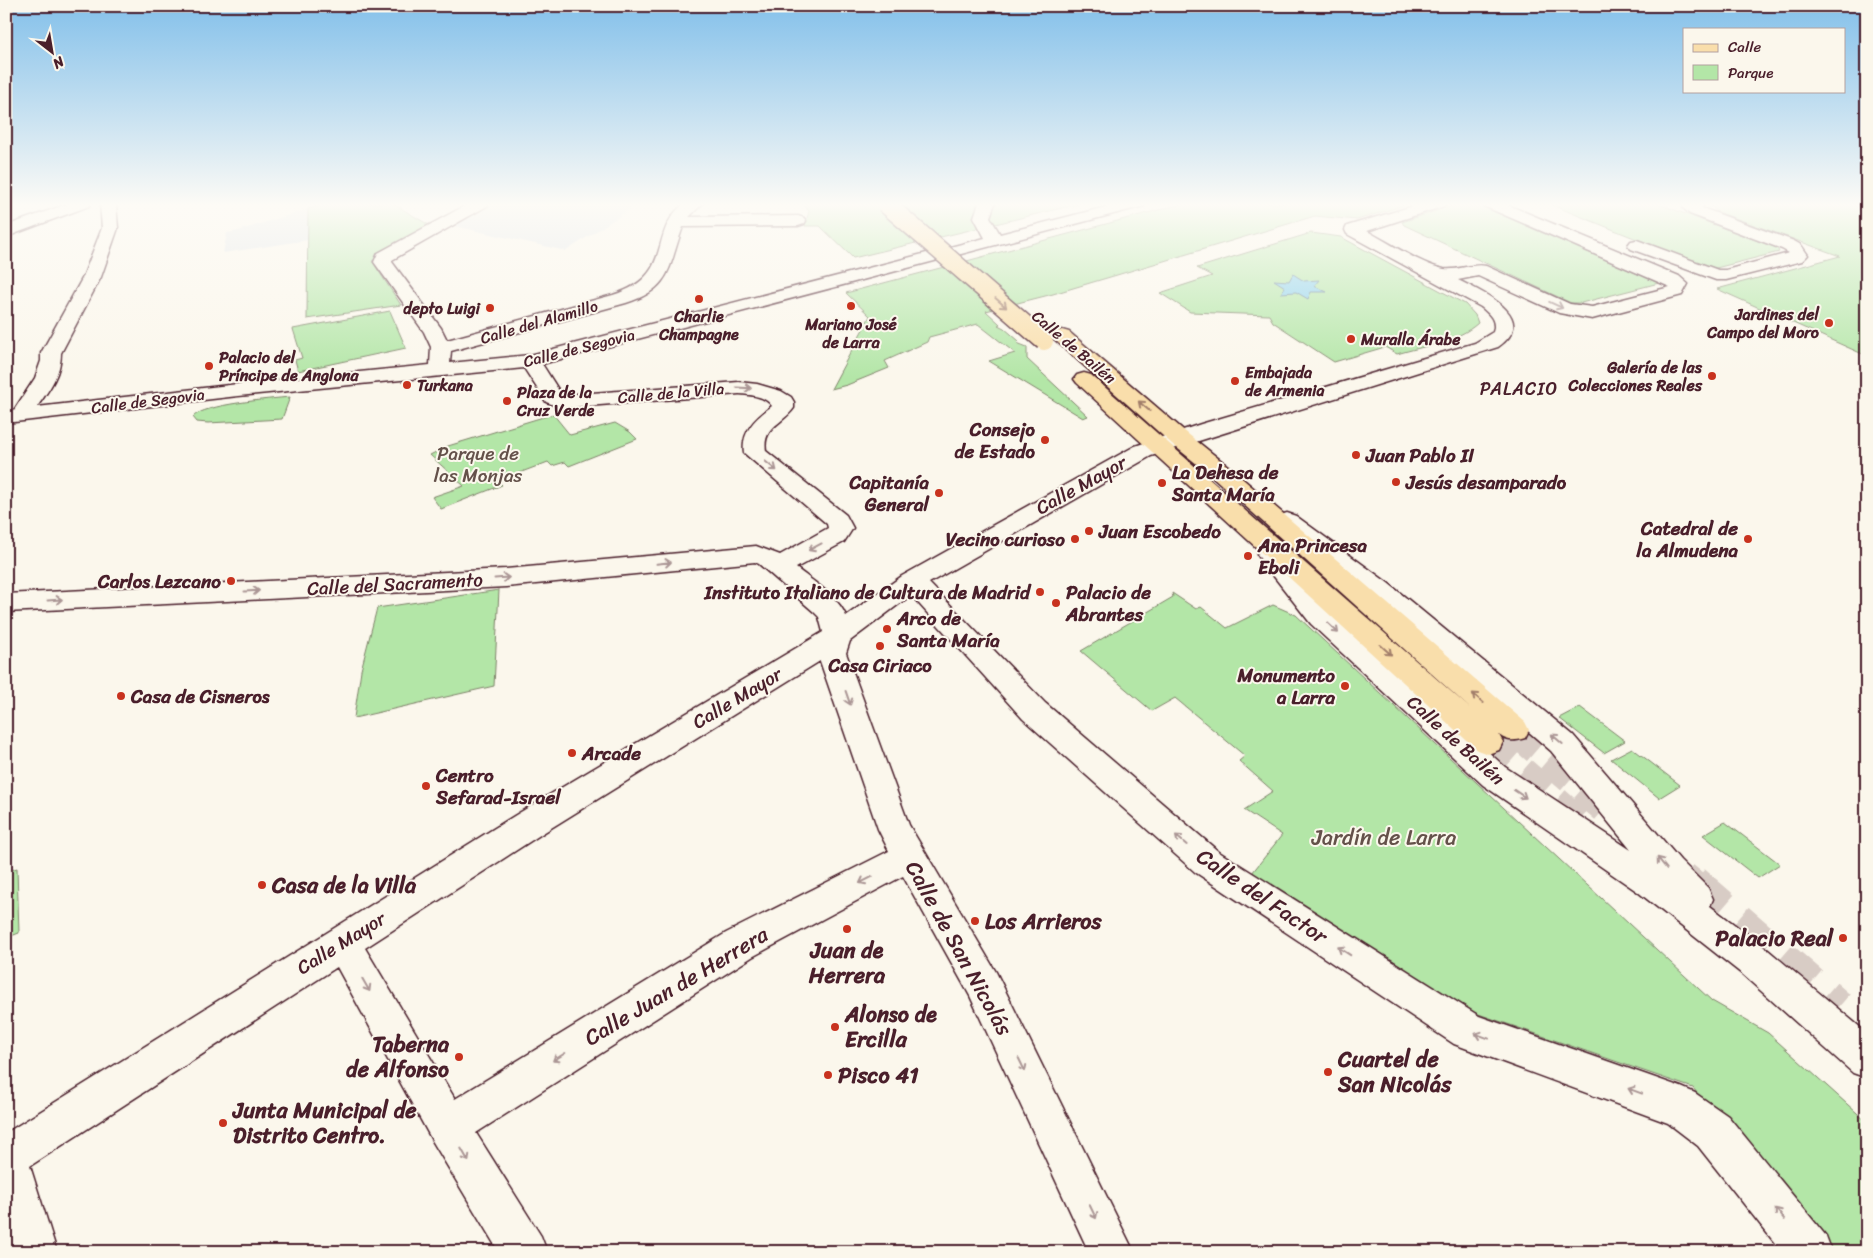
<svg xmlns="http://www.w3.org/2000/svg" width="1873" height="1258" font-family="Sriracha,sans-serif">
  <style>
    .built { fill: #dee4e9 }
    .green { fill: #b3e6a7; stroke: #7e8269 }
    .water { fill: #8cd2ed; stroke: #728a9f }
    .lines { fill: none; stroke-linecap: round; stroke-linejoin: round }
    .major-tunnel-far1 { stroke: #d8ccc5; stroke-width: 30; stroke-dasharray: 30 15; stroke-linecap: butt }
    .major-tunnel { stroke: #d8ccc5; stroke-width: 39; stroke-dasharray: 39 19; stroke-linecap: butt }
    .minor-casing { stroke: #4a1f2b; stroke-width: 3 }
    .major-casing { stroke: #4a1f2b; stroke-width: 3 }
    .minor { fill: #fbf7ec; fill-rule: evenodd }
    .major { fill: #f9deab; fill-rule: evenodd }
    .major-bridge-casing { stroke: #4a1f2b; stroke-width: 21; stroke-linecap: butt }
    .major-bridge { stroke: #f9deab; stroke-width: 18 }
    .oneway { stroke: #a27e6b }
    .oneway2 { stroke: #ab9695 }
    .poi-dot { fill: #c8321e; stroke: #fbf7ec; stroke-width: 2 }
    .labels { text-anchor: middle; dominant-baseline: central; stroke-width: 4; stroke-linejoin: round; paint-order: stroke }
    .far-poi-label { font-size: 16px; font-weight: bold; fill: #4a1f2b; stroke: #fbf7ec; text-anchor: start }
    .far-street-label { font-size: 16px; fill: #4a1f2b; stroke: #fbf7ec }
    .far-quarter-label { font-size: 18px; letter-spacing: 1px; fill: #4a1f2b; stroke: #fbf7ec }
    .poi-label { font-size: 19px; font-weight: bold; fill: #4a1f2b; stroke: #fbf7ec; text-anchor: start }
    .park-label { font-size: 19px; fill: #64514a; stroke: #fbf7ec }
    .street-label { font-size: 19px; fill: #4a1f2b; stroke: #fbf7ec }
    .near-park-label { font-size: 22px; fill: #64514a; stroke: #fbf7ec }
    .near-poi-label { font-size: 22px; font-weight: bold; fill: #4a1f2b; stroke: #fbf7ec; text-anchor: start }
    .near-street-label { font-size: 22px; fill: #4a1f2b; stroke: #fbf7ec }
  </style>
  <rect width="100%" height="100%" fill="#fbf7ec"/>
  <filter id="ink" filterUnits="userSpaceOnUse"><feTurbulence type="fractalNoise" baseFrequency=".02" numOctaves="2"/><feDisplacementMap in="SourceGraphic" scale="10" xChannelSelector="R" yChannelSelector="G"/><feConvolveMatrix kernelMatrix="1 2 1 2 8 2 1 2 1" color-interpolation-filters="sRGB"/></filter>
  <g filter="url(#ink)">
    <path class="built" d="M492,203H639L566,251L455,226Z
      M308,209V240L223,253L227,233L238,231Z"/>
    <path class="green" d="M328,203H392L429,225L372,261L401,305L307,319L308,209Z
      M802,203H1083L853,258L820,226H805L809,211Z
      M1185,203H1411L1357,220L1315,216L1053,294L986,311L1000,324L998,325L1004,328L1019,341L1017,343L1027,347V359L1088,416L1083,418L989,361L1015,353L978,324L929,337L927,342L885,361L889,368L847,385L831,389L870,316L846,293Z
      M1460,203H1474L1659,283L1581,303H1571L1404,225L1402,222Z
      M1547,203H1656L1777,248L1779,252L1716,268L1704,266Z
      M1707,203H1867V356L1717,289L1840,256L1718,212Z
      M1311,233L1341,237L1465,304L1475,315L1478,323C1457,342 1423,346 1397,354L1385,347L1334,362L1273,322L1269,315L1190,312L1160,293L1212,276L1197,268Z
      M390,311L406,348L298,371L295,360L302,358L293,329Z
      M290,397L282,419L208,423L197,422L193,417C204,404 271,399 290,397Z
      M553,414L570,435L615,423L630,432L637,439L569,466L565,462L552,466L548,462L498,481L502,485L441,509L432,497L464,486L430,455L448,446Z
      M499,590L494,686L354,718L361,670L377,608Z
      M1172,593L1196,609L1201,607L1227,628L1273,605L1296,615L1712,1001L1768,1033L1867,1122V1252H1828L1693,1088L1464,1009L1252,873L1282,835L1244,810L1273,791L1239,761L1245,756L1175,698L1152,711L1081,651L1173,597Z
      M1580,707L1625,741L1604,753L1559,718Z
      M1632,748L1680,785L1659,798L1611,759Z
      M1725,822L1780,864L1758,878L1703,835Z
      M17,868L19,933L6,938V872Z"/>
    <path class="water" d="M1293,274L1304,281L1319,280L1314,286L1327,292H1311L1308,299L1296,292L1281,293L1285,287L1274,280L1289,281Z"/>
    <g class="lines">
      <path class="major-tunnel-far1" d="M1514,730L1608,811
        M1488,742L1579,822
        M1684,877L1694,885"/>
      <path class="major-tunnel" d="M1692,884L1837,1009"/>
      <g class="minor-casing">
        <path id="minor" d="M70,203H91L89,206L6,237V226Z
          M100,203H116L118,228L101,277L61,353C61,374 49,390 37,407L238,384L430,365L431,347L424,332L374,262L378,253L470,203H489L487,206L392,260V262L441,328L447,340L613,295C677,275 646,232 685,203H703L689,217L798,216L804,218L806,221L804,224L798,226L683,227C668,266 673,288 626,303L451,351L450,363L530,355L985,238L974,217L979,203H995L990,217L1000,234L1121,203H1146L1144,206L542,364L561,394L565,395L739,382L757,384L781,391L791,397L794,402V408C783,424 762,427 766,451L846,515L853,528L844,542L796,568C812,581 838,596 846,616L902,576L1135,446L1201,424L1475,343L1493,332C1497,320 1489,314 1481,307L1347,234L1345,230L1347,226L1423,203H1446L1444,206L1367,231C1388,242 1422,265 1444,269C1458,271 1473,263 1486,266L1570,304L1592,307L1670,287L1484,206L1482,203H1503L1679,276L1688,284L1682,295L1592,319L1559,313L1478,276L1458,280C1482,292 1541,317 1498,347L1151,456L929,583L1045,703L1219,852L1479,1016L1681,1087L1695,1093L1728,1116L1826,1236L1832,1252H1782L1698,1146L1668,1123L1454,1044L1195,872L1023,719L911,595L850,641L846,653L909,825L996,972L1134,1252H1089L970,996L903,876L752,957L476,1133L541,1236L547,1252H499L433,1142L337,967L30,1166L57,1252H13L6,1230V1133L519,813L823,632L819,617L814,612L759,564L755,562L506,587L6,612V594L506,569L756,546L780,555L828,528L827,524L744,453C741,431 756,418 772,406C766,396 751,395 739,394L562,408L546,402L524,368L238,396L6,423V410H14L35,378L41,361V353L83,277L102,228ZM820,661L878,829L889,851L726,933L455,1099L365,948L543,833Z
          M1685,203H1704L1702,208L1794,241L1801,245L1808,255L1802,261L1726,280H1716L1631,249L1628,245L1631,241L1637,240L1718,270H1726L1789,253L1782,249L1690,214L1683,208Z
          M1287,513L1296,516L1388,583L1573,735L1680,860L1708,888L1713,899L1710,906L1768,950L1867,1033V1078L1853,1073L1742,974L1638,892L1483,785L1311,624L1261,560L1257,554L1261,548L1270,546L1279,548L1331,610L1505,767L1631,850L1551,751L1370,595L1278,526L1275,521L1278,516Z"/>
      </g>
      <g class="major-casing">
        <path id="major" d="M1062,330L1069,332L1188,434L1229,467L1525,722L1529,730L1525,738C1515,741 1508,742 1499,735L1503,742L1499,750L1488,754L1477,750L1077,383L1074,379L1077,375L1084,373L1091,375L1472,710L1213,477L1172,444L1055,340L1052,336L1055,332Z"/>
      </g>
      <use href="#minor" class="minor"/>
      <use href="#major" class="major"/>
      <g class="major-bridge-casing">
        <path id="major-bridge" d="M885,203L1044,341"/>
      </g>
      <use href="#major-bridge" class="major-bridge"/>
    </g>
    <defs><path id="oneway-shaft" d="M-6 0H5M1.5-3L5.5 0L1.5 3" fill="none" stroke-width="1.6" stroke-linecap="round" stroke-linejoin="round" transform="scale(1.25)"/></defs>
    <g class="oneway">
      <use href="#oneway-shaft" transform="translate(1001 303) rotate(41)"/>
      <use href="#oneway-shaft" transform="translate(1144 406) rotate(-139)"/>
      <use href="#oneway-shaft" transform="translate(1386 650) rotate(42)"/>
      <use href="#oneway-shaft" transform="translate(1478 698) rotate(-139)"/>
    </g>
    <g class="oneway2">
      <use href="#oneway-shaft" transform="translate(1556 305) rotate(25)"/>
      <use href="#oneway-shaft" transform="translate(744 388) rotate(3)"/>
      <use href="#oneway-shaft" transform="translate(771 466) rotate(39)"/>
      <use href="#oneway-shaft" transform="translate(815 547) rotate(152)"/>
      <use href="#oneway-shaft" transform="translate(664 563) rotate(-6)"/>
      <use href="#oneway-shaft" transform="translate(502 578) rotate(-4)"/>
      <use href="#oneway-shaft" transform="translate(252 591) rotate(-3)"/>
      <use href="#oneway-shaft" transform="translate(55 600) rotate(-4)"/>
      <use href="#oneway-shaft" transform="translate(1333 628) rotate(43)"/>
      <use href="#oneway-shaft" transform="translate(848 698) rotate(71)"/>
      <use href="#oneway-shaft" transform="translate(1557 739) rotate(-139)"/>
      <use href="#oneway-shaft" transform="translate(1520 794) rotate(34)"/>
      <use href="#oneway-shaft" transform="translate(1181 840) rotate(-139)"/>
      <use href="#oneway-shaft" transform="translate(1662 863) rotate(-129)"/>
      <use href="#oneway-shaft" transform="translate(866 880) rotate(153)"/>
      <use href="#oneway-shaft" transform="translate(1344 951) rotate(-147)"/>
      <use href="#oneway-shaft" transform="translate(366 985) rotate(60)"/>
      <use href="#oneway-shaft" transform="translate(1482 1036) rotate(-160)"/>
      <use href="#oneway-shaft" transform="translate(559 1057) rotate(148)"/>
      <use href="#oneway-shaft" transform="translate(1022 1065) rotate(64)"/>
      <use href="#oneway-shaft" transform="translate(1635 1091) rotate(-160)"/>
      <use href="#oneway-shaft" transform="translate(465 1155) rotate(60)"/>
      <use href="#oneway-shaft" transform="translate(1093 1212) rotate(64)"/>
      <use href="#oneway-shaft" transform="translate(1780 1214) rotate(-129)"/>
    </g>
  </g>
  <linearGradient id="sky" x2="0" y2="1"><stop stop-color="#83c0ea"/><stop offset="0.54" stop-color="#fdfbf6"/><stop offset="1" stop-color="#fdfbf6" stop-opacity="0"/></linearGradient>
  <rect width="1873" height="379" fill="url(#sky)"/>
  <g class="poi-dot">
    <circle cx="699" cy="299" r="5"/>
    <circle cx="851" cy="306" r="5"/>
    <circle cx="490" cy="308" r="5"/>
    <circle cx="1829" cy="323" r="5"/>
    <circle cx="1351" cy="339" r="5"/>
    <circle cx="209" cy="366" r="5"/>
    <circle cx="1712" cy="376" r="5"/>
    <circle cx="1235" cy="381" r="5"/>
    <circle cx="407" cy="385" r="5"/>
    <circle cx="507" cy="401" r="5"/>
    <circle cx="1045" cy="440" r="5"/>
    <circle cx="1356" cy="455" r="5"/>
    <circle cx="1396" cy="482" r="5"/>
    <circle cx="1162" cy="483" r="5"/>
    <circle cx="939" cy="493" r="5"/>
    <circle cx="1089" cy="531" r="5"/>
    <circle cx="1075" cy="539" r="5"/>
    <circle cx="1748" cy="539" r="5"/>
    <circle cx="1248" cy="556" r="5"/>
    <circle cx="231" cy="581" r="5"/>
    <circle cx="1040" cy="592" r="5"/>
    <circle cx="1056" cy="603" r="5"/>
    <circle cx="887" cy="629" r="5"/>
    <circle cx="880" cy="646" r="5"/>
    <circle cx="1345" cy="686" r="5"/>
    <circle cx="121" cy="696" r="5"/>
    <circle cx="572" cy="753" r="5"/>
    <circle cx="426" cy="786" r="5"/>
    <circle cx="262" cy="885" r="5"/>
    <circle cx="975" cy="921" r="5"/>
    <circle cx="847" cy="929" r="5"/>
    <circle cx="1843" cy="938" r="5"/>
    <circle cx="835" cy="1027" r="5"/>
    <circle cx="459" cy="1057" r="5"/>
    <circle cx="1328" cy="1072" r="5"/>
    <circle cx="828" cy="1075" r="5"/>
    <circle cx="223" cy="1123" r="5"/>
  </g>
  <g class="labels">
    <g class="far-poi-label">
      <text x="480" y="308" text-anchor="end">depto Luigi</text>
      <text x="1819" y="314" text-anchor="end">Jardines del<tspan x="1819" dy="18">Campo del Moro</tspan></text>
      <text x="699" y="316" text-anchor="middle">Charlie<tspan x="699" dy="18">Champagne</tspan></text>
      <text x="851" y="324" text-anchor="middle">Mariano José<tspan x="851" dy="18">de Larra</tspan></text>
      <text x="1361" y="339">Muralla Árabe</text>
      <text x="219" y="357">Palacio del<tspan x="219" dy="18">Príncipe de Anglona</tspan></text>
      <text x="1702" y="367" text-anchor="end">Galería de las<tspan x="1702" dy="18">Colecciones Reales</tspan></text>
      <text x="1245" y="372">Embajada<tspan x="1245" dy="18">de Armenia</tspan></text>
      <text x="417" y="385">Turkana</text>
      <text x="517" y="392">Plaza de la<tspan x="517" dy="18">Cruz Verde</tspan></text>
    </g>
    <g class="far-street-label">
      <text transform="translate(539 322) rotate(-16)">Calle del Alamillo</text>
      <text transform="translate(1074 347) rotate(40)">Calle de Bailén</text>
      <text transform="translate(579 348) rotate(-14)">Calle de Segovia</text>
      <text transform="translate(671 393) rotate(-5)">Calle de la Villa</text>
      <text transform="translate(148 401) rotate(-7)">Calle de Segovia</text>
    </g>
    <g class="far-quarter-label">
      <text x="1519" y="389">PALACIO</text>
    </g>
    <g class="poi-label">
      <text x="1035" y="429" text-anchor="end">Consejo<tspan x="1035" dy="22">de Estado</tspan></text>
      <text x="1366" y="455">Juan Pablo II</text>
      <text x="1172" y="472">La Dehesa de<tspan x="1172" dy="22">Santa María</tspan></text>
      <text x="929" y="482" text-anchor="end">Capitanía<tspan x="929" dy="22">General</tspan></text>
      <text x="1406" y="482">Jesús desamparado</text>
      <text x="1738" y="528" text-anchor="end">Catedral de<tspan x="1738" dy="22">la Almudena</tspan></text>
      <text x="1099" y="531">Juan Escobedo</text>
      <text x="1065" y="539" text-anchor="end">Vecino curioso</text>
      <text x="1258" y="545">Ana Princesa<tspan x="1258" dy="22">Eboli</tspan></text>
      <text x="221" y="581" text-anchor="end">Carlos Lezcano</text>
      <text x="1030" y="592" text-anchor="end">Instituto Italiano de Cultura de Madrid</text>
      <text x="1066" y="592">Palacio de<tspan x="1066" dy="22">Abrantes</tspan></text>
      <text x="897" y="618">Arco de<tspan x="897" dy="22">Santa María</tspan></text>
      <text x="880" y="665" text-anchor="middle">Casa Ciriaco</text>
      <text x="1335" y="675" text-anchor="end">Monumento<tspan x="1335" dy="22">a Larra</tspan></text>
      <text x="131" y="696">Casa de Cisneros</text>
      <text x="582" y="753">Arcade</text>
      <text x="436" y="775">Centro<tspan x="436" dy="22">Sefarad-Israel</tspan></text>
    </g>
    <g class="park-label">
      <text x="478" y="453">Parque de<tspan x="478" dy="22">las Monjas</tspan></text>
    </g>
    <g class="street-label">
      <text transform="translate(1081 485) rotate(-29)">Calle Mayor</text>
      <text transform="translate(395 584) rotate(-3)">Calle del Sacramento</text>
      <text transform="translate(737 698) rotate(-31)">Calle Mayor</text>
      <text transform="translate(1456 740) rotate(42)">Calle de Bailén</text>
      <text transform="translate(341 943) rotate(-32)">Calle Mayor</text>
    </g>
    <g class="near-park-label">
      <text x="1384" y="837">Jardín de Larra</text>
    </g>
    <g class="near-poi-label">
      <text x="272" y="885">Casa de la Villa</text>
      <text x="985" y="921">Los Arrieros</text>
      <text x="1833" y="938" text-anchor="end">Palacio Real</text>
      <text x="847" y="950" text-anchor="middle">Juan de<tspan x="847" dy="25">Herrera</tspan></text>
      <text x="845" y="1014">Alonso de<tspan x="845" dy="25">Ercilla</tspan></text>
      <text x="449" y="1044" text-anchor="end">Taberna<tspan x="449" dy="25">de Alfonso</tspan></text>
      <text x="1338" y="1059">Cuartel de<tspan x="1338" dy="25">San Nicolás</tspan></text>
      <text x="838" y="1075">Pisco 41</text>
      <text x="233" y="1110">Junta Municipal de<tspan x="233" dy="25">Distrito Centro.</tspan></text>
    </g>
    <g class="near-street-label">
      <text transform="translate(1262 896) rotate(34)">Calle del Factor</text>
      <text transform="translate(959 948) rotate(61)">Calle de San Nicolás</text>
      <text transform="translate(676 986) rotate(-31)">Calle Juan de Herrera</text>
    </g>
  </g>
  <rect width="1873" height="1258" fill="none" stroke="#fbf7ec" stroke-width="25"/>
  <rect x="12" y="12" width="1848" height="1233" fill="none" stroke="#4a1f2b" stroke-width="2" filter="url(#ink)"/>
  <rect x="1683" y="28" width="162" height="65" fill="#fbf7ec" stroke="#b4a19f"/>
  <rect x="1693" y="44" width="25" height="8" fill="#f9deab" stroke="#b4a19f"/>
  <text x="1728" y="52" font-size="15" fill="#4a1f2b">Calle</text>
  <rect x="1693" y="65" width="25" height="15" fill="#b3e6a7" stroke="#b4a19f"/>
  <text x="1728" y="78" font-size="15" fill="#4a1f2b">Parque</text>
  <g transform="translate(52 52) rotate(149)" stroke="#fbf7ec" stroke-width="4" paint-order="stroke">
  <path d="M0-4L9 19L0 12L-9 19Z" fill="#4a1f2b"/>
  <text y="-8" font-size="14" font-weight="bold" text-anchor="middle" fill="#4a1f2b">N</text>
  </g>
</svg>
